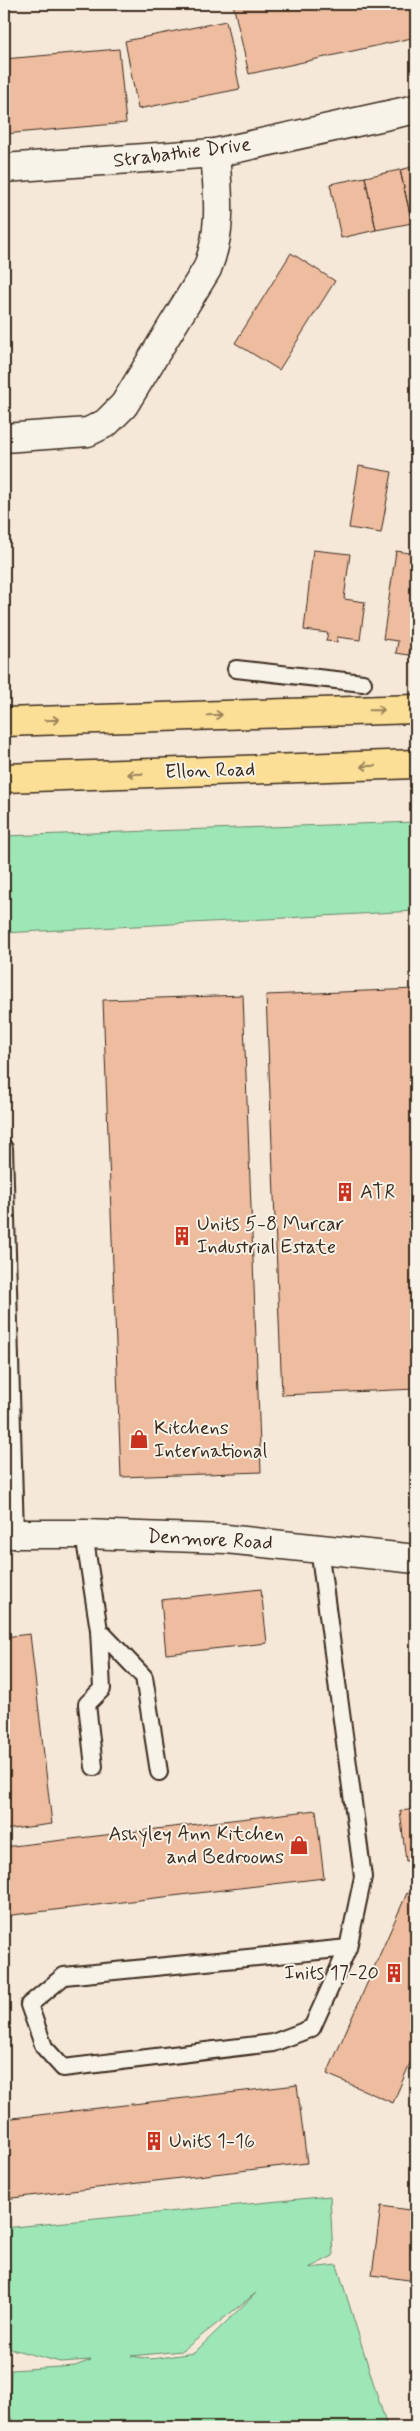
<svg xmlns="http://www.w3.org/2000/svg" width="420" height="2431" font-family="Mynerve,sans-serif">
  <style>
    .green { fill: #9de6b5; stroke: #6c886a; fill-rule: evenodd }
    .building { fill: #eebc9f; stroke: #3b2a1e }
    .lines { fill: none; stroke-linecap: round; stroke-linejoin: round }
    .lane-casing { stroke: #3b2a1e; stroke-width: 20 }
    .street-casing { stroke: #3b2a1e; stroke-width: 31 }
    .secondary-casing { stroke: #3b2a1e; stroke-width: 31 }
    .primary-casing { stroke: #3b2a1e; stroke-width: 31 }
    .lane { stroke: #f7f3e8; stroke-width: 16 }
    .street { stroke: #f7f3e8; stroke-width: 28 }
    .secondary { stroke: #f7f3e8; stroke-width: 28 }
    .primary { stroke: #fbdf96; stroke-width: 28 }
    .oneway { stroke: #9b845a }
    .labels { text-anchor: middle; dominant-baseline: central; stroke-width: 4; stroke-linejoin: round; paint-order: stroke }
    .street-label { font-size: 20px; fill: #3b2a1e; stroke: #f7f3e8 }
    .poi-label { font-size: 20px; fill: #3b2a1e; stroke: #f7f3e8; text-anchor: start }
  </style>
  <rect width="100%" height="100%" fill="#f5e8d9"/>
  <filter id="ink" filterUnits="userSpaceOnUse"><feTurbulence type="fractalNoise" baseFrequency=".02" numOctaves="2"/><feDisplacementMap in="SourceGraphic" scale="10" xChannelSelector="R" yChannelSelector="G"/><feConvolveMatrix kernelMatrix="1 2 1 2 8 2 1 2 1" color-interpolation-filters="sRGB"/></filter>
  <g filter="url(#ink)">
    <path class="green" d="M416,822V911L4,933V836Z
      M330,2196L333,2256L309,2268L337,2265L387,2427H14L9,2412L11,2370L75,2366L91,2360L60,2362L4,2347V2228ZM256,2293L194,2353L151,2359L131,2356L182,2351Z"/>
    <path class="building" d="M233,4H416V37L249,74Z
      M226,21L240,89L138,109L125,41Z
      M119,49L126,123L4,134V59Z
      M416,166V222L412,223L400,170Z
      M400,170L412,223L376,230L365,177Z
      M365,177L376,230L341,238L330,184Z
      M291,253L335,281L279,370L235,343Z
      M359,466L392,472L381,533L349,528Z
      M313,550L350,554L344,599L365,602L360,640L337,637V642L326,641L328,633L304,630Z
      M396,551L416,554V644L411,643L409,655L396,653L398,641L383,639Z
      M416,989V1389L282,1395L266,995Z
      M243,995L261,1472L121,1477L103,1000Z
      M261,1589L267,1643L166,1654L161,1600Z
      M30,1634L52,1824L4,1830V1637Z
      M416,1809V1860L406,1861L400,1811Z
      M316,1810L324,1878L4,1916V1847Z
      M407,1893L416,1898V2049L393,2103L327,2074Z
      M297,2085L307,2163L4,2199V2119Z
      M381,2206L416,2211V2281L372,2275Z"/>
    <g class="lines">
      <g class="lane-casing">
        <path id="lane" d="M236,669L363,683
          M4,1148L15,1534
          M84,1534L99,1630L144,1677L159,1772
          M319,1548L363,1877L348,1948L312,2028L273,2043L63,2068L44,2047L29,2005L64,1976L348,1948
          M94,1767L87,1704L102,1689L99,1630"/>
      </g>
      <g class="street-casing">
        <path id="street" d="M4,168L215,153L416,109
          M4,438L88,432L106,423L124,405L207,269C223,229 218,195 215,153"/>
      </g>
      <g class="secondary-casing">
        <path id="secondary" d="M4,1534H84L226,1539L416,1559"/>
      </g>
      <g class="primary-casing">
        <path id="primary" d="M4,722L416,709
          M4,778L416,764"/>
      </g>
      <use href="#lane" class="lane"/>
      <use href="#street" class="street"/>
      <use href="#secondary" class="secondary"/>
      <use href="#primary" class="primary"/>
    </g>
    <defs><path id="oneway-shaft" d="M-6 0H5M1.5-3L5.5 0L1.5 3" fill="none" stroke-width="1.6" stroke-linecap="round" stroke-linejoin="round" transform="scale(1.25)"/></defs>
    <g class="oneway">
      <use href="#oneway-shaft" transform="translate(377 710) rotate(-1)"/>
      <use href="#oneway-shaft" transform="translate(215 715) rotate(-2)"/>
      <use href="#oneway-shaft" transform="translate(52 720) rotate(-2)"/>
      <use href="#oneway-shaft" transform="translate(368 766) rotate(178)"/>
      <use href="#oneway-shaft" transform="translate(135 774) rotate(178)"/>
    </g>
  </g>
  <defs>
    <g id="building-bare" transform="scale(1.5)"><path d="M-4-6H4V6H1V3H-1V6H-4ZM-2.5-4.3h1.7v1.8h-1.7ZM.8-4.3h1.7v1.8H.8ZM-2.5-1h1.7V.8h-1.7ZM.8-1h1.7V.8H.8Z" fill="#c8321e" stroke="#f7f3e8" stroke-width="2.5" paint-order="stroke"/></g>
    <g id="shop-bare" transform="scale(1.5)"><path d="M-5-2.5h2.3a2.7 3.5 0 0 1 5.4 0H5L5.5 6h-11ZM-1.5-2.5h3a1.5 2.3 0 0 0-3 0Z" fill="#c8321e" stroke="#f7f3e8" stroke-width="2.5" paint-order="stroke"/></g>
  </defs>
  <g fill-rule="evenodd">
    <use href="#building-bare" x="345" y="1192"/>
    <use href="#building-bare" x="182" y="1236"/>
    <use href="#shop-bare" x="139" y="1439"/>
    <use href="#shop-bare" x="299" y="1845"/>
    <use href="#building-bare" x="394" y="1973"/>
    <use href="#building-bare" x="154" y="2141"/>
  </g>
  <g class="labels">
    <g class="street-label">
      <text transform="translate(182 153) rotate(-7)">Strabathie Drive</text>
      <text transform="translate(210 771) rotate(-2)">Ellon Road</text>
      <text transform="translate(210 1540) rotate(3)">Denmore Road</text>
    </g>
    <g class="poi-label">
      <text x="360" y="1192">ATR</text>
      <text x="197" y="1224">Units 5-8 Murcar<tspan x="197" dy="23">Industrial Estate</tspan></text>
      <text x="154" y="1428">Kitchens<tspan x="154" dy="23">International</tspan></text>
      <text x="284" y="1834" text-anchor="end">Ashyley Ann Kitchen<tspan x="284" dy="23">and Bedrooms</tspan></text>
      <text x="379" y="1973" text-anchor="end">Inits 17-20</text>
      <text x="169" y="2141">Units 1-16</text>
    </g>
  </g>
  <rect width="420" height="2431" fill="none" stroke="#f7f3e8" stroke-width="20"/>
  <rect x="10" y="10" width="400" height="2411" fill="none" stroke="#3b2a1e" stroke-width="2" filter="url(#ink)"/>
</svg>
